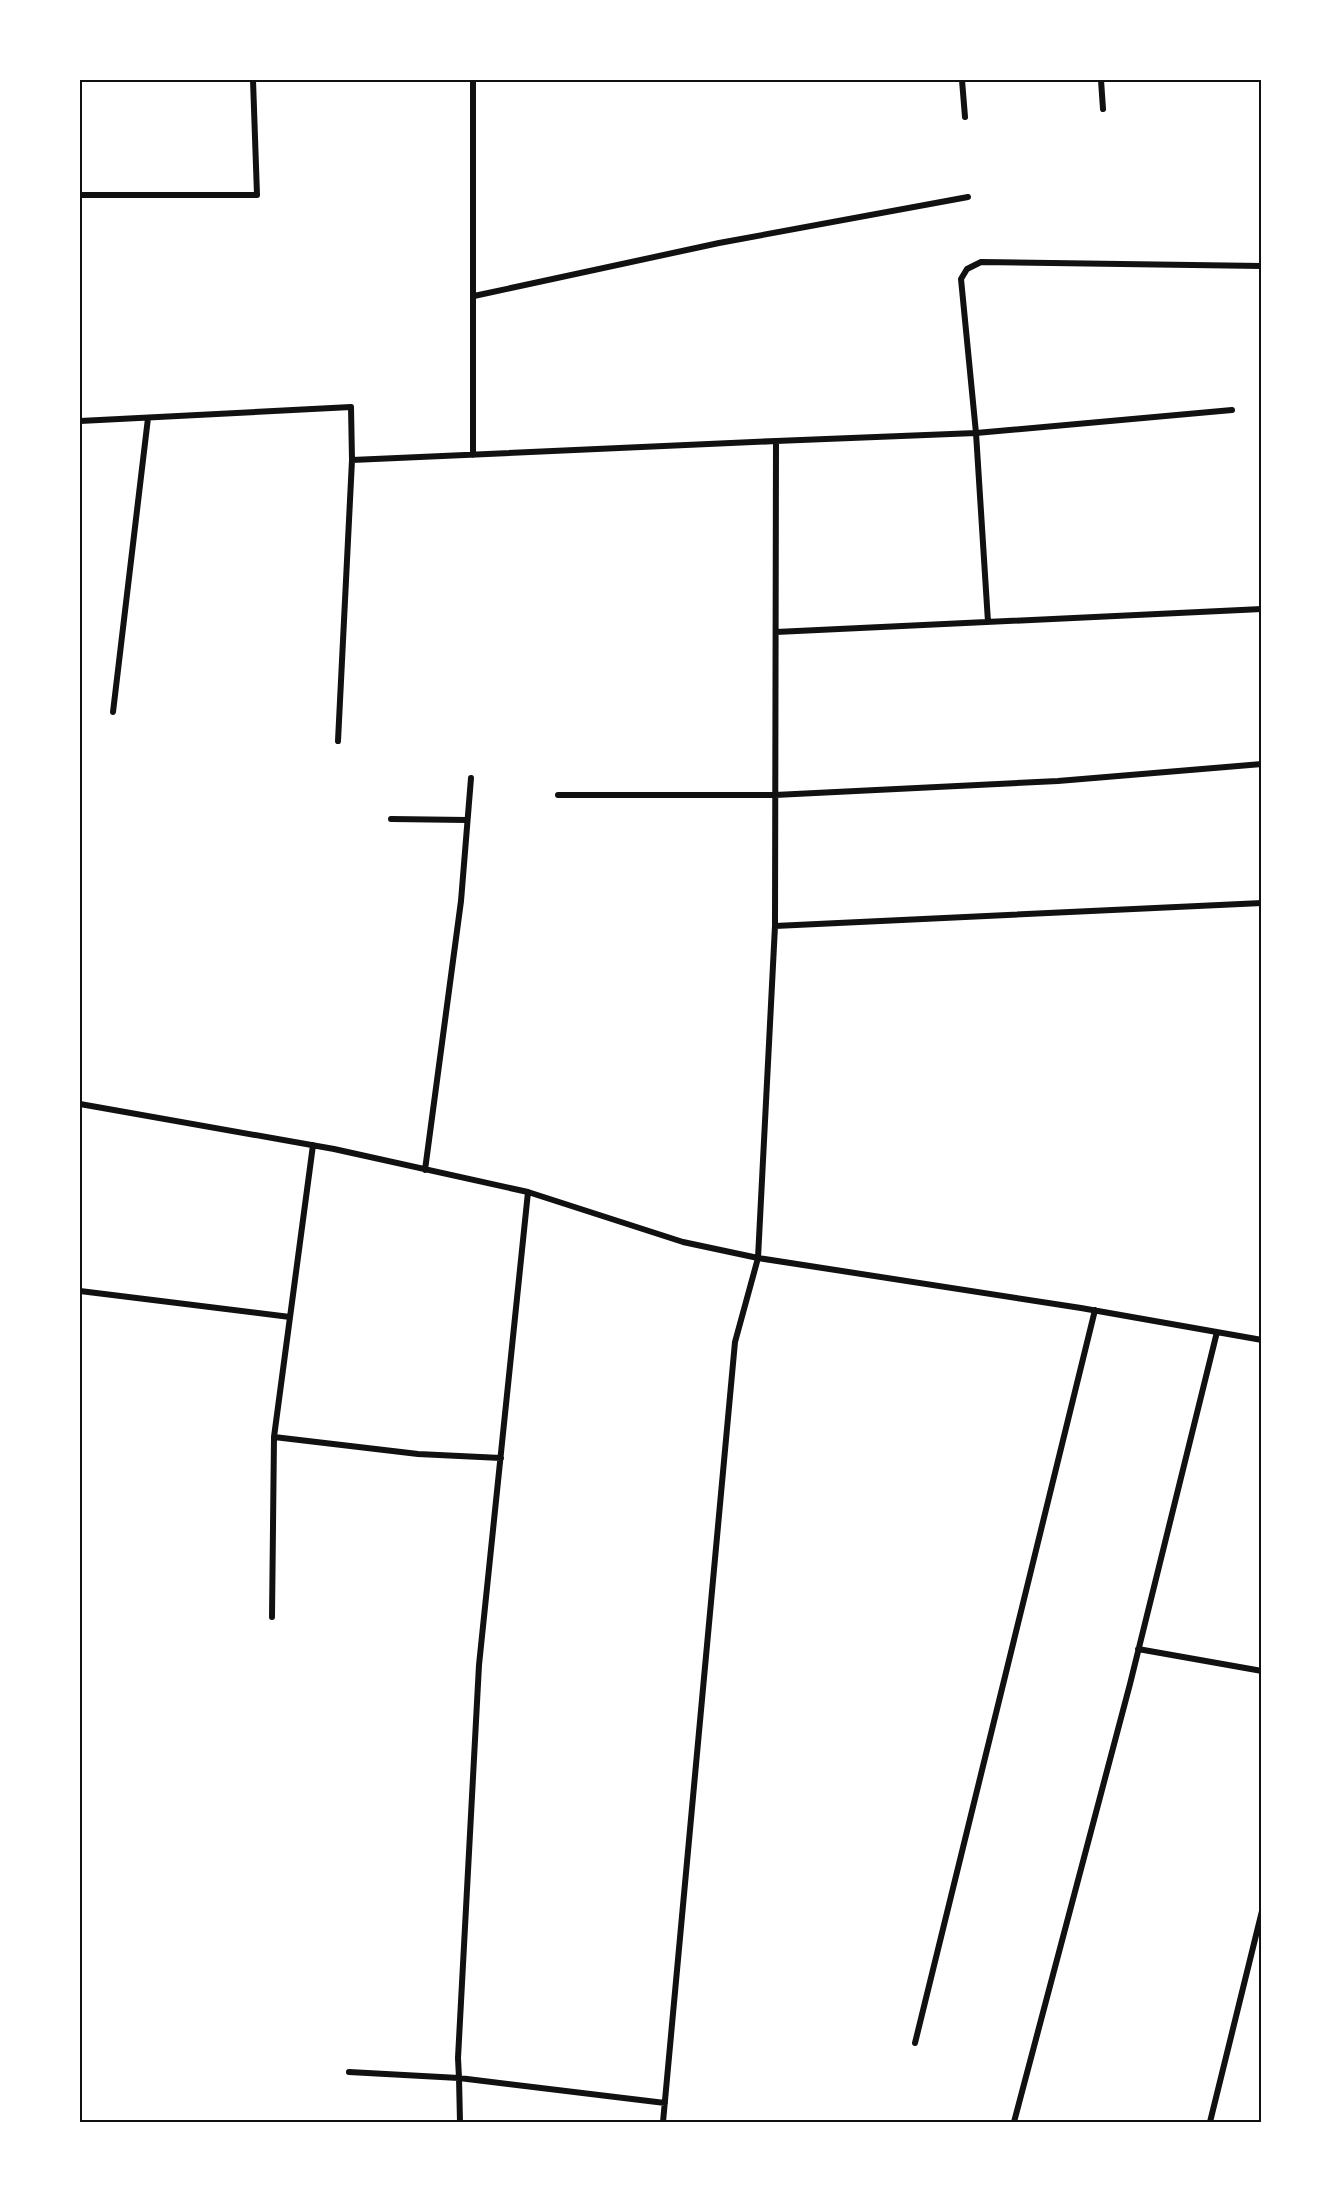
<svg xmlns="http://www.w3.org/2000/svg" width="1341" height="2202" font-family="Karla,sans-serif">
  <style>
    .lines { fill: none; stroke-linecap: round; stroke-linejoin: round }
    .minor { stroke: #111; stroke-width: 6 }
    .neatline { fill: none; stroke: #111; stroke-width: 2 }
  </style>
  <rect width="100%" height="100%" fill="#fff"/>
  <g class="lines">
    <path class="minor" d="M473,80V455
      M962,80L965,117
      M1101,80L1103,109
      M80,195H257L253,80
      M474,296L719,243L968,197
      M80,421L351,407L352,460
      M776,441L976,433L1232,410
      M988,622L976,433L961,279L967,269L981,262L1262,266
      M776,632L1262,609
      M113,712L148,418
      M338,741L352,460L776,441L775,926
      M558,795H775L1058,781L1262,764
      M391,819L467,820
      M80,1104L334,1149L528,1192L683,1242L758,1258L1081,1308L1262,1340
      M425,1170L461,901L471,778
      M528,1192L479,1665L458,2058L459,2078L665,2103
      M80,1291L290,1317
      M274,1437L418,1454L501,1458
      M272,1617L274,1437L313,1145
      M1138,1649L1262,1671
      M915,2043L1095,1310
      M349,2072L459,2078L460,2122
      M663,2122L735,1342L758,1258L775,926L1262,903
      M1014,2122L1130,1684L1217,1332
      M1210,2122L1262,1911"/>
  </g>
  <rect width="1341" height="2202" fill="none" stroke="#ffffff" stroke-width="162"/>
  <rect x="81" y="81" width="1179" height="2040" class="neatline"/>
</svg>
